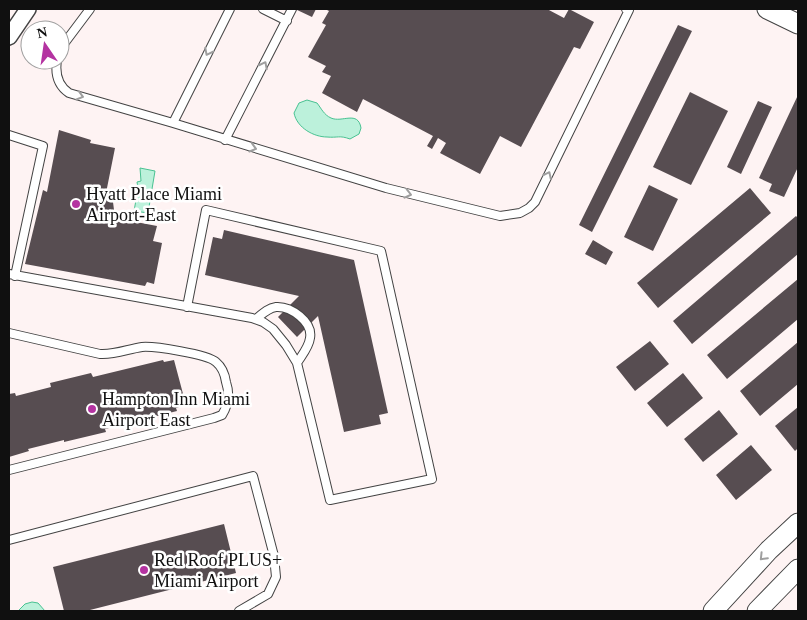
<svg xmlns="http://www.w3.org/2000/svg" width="807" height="620" font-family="'Times New Roman',serif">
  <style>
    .water { fill: #bcf1db; stroke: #49c292 }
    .building { fill: #574d51 }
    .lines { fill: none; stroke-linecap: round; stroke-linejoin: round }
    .service-casing { stroke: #434343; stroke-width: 10 }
    .minor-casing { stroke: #434343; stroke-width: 18 }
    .tertiary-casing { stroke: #434343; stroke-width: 21 }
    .service { stroke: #fff; stroke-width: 8 }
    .minor { stroke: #fff; stroke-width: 15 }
    .tertiary { stroke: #fff; stroke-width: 19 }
    .oneway { stroke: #9f9f9f }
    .poi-dot { fill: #b433a1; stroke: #fff; stroke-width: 2 }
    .labels { text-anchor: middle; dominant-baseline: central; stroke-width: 5; stroke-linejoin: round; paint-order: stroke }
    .poi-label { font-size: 18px; fill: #101010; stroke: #fff; text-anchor: start }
  </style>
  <rect width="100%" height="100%" fill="#fef3f3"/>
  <path class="water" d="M307,100L317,103C321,108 324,115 331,118C342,123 358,110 361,128L359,134L350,139C339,135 338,138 327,137C314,137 297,128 294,113L299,103Z
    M140,168L155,171L148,213L134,211L136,200L133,189L138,188L137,182L141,181Z
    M32,602L38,603L45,611H18L25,604Z"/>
  <path class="building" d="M295,9H316L312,17Z
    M325,9H547L564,18L569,9L594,22L580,49L574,47L521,147L500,136L480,174L440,153L446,143L438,138L432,149L427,146L433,136L363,99L357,112L322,93L331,76L322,72L326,66L308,57L326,25L322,23L329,11Z
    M678,25L692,31L592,232L579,225Z
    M690,92L728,111L691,185L653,167Z
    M798,95V167L784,197L769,191L772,184L759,178Z
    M758,101L772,107L741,174L727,167Z
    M59,130L91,140L90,143L115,148L106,193L112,194L114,210H117L115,218L157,226L153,241L162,243L154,284L147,282L145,286L25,264L43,190L47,192Z
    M649,185L678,199L653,251L624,237Z
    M750,188L771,213L658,308L637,283Z
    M796,216L798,218V254L692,344L673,321Z
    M224,230L354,260L388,413L379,415L381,424L344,432L318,316L297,337L278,317L299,296L205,275L213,237L222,239Z
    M593,240L613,252L606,265L585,254Z
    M798,279V319L727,379L707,355Z
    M650,341L669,364L635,391L616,367Z
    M798,342V384L760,416L740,391Z
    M163,360L164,362L174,360L186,405L176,408L177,411L105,429L106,432L64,442V440L28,449L29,451L9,457V394L15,393L16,396L51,387L50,383L91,373L93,377Z
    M683,373L703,398L667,427L647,403Z
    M798,407V448L795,451L775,426Z
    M719,410L738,434L703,462L684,439Z
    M751,445L772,470L736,500L716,475Z
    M224,524L236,573L86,611H64L53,567Z"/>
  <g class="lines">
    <g class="service-casing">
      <path id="service" d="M230,9L173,123L386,188L500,216L520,213L529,208L535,202L629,10L626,9
        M263,9L287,21
        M60,49L90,9
        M57,60C55,73 57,85 69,93L173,123
        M9,135L43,146L15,276
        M225,140L292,9
        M9,274L252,318L263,322L273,329L286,345L297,363L330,500L432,479L381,251L206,210L187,307
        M256,319C262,314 268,308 276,307C291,306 313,322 310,338C309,347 302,355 297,363
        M9,333L100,354C115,355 128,349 142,347C154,346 207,354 216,362C222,367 225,375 226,382C230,394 229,404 222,415L214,418L9,470
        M9,540L253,476L274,556L276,577L268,594L239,611"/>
    </g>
    <g class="minor-casing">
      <path id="minor" d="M9,37L28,9"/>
    </g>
    <g class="tertiary-casing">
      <path id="tertiary" d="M767,9L798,24
        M713,611L769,550L798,523
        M757,611L798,569"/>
    </g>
    <use href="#service" class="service"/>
    <use href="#minor" class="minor"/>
    <use href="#tertiary" class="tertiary"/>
  </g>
  <defs><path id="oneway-chevron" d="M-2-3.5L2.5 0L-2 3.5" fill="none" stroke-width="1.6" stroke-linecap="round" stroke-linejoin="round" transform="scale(1.25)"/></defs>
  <g class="oneway">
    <use href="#oneway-chevron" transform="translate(208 52) rotate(117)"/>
    <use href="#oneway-chevron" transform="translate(264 65) rotate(-63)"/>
    <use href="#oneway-chevron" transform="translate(80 96) rotate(16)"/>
    <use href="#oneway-chevron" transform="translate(253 148) rotate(17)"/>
    <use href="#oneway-chevron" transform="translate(548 175) rotate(-64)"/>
    <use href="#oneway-chevron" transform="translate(408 194) rotate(14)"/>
    <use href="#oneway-chevron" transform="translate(763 557) rotate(134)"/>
  </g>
  <g class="poi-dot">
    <circle cx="76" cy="204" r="5"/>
    <circle cx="92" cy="409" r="5"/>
    <circle cx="144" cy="570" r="5"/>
  </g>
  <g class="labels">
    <g class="poi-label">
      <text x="86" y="194">Hyatt Place Miami<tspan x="86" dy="21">Airport-East</tspan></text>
      <text x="102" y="399">Hampton Inn Miami<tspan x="102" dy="21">Airport East</tspan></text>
      <text x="154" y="560">Red Roof PLUS+<tspan x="154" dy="21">Miami Airport</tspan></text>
    </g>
  </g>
  <rect width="807" height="620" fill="none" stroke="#101010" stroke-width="20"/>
  <g transform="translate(45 45) rotate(347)"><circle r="24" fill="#ffffff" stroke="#9f9f9f"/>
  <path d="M0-4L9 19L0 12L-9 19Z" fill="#b433a1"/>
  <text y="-8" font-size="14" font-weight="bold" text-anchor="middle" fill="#101010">N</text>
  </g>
</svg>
